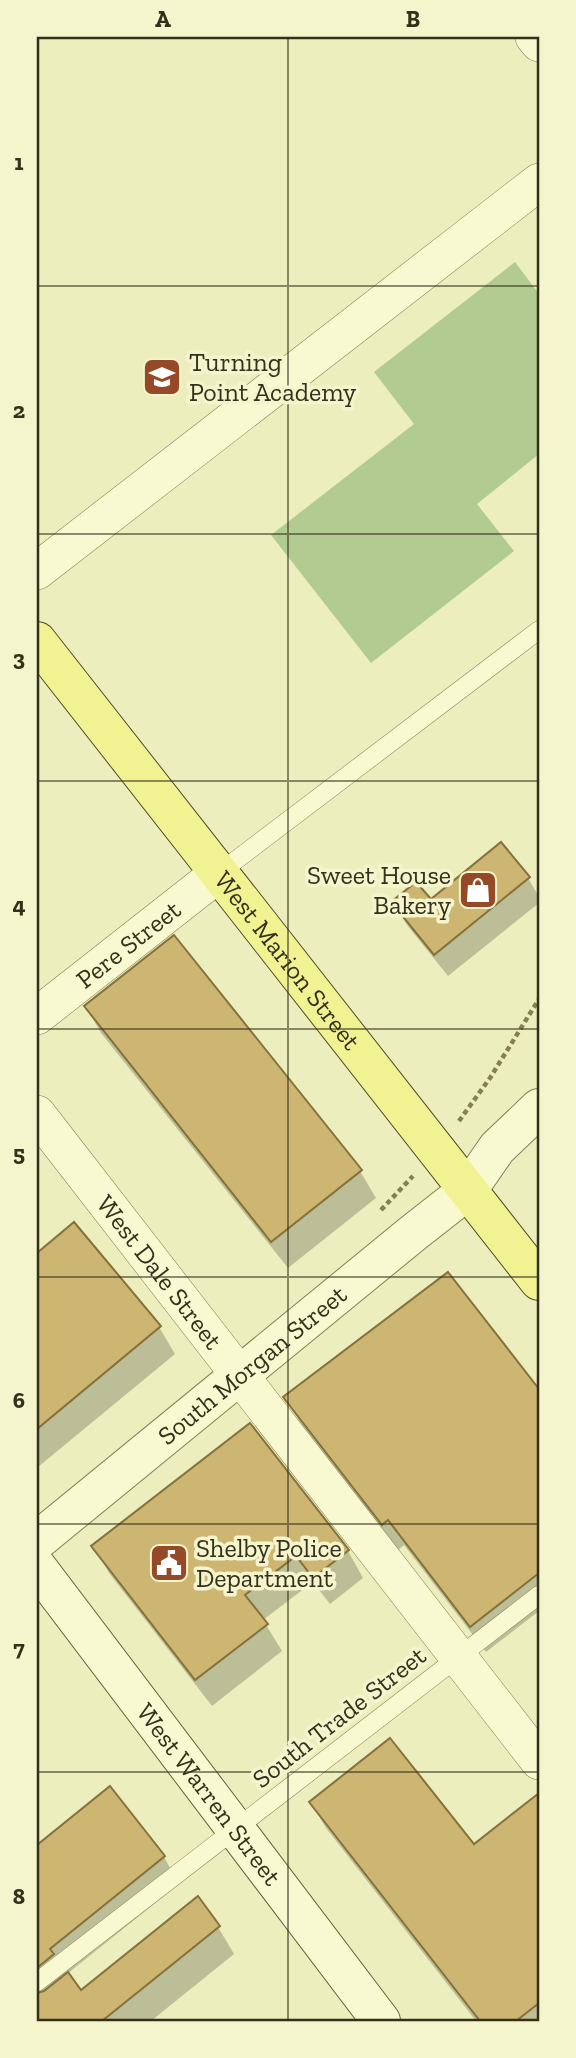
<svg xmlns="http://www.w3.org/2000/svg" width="576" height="2058" font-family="'Zilla Slab',serif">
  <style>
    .green { fill: #b2cb91 }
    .shadow { fill: #0003 }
    .building { fill: #cdb572; stroke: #85713c; stroke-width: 2 }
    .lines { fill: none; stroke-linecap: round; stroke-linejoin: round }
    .service-casing { stroke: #867f56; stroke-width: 19 }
    .minor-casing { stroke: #867f56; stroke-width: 38 }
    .tertiary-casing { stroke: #867f56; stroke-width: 40 }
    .secondary-casing { stroke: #675f3a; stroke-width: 40 }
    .primary-casing { stroke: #534b2b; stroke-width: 40 }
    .path { stroke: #867f56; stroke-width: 4.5; stroke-dasharray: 5 3.5; stroke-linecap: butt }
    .service { stroke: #f8f9d0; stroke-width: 18 }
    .minor { stroke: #f8f9d0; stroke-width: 37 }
    .tertiary { stroke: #f8f9d0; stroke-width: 38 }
    .secondary { stroke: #f8f9d0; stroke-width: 38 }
    .primary { stroke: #f1f393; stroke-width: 38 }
    .grid { fill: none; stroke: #35301b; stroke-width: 2; stroke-opacity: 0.55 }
    .labels { text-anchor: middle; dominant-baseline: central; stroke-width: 7; stroke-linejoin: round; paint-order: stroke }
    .poi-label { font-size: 26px; fill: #35301b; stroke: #f4f5cd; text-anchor: start }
    .street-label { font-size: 26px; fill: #35301b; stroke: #f4f5cd }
    .neatline { fill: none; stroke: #35301b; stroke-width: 2.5 }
    .grid-label { font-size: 23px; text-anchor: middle; font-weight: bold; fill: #35301b }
  </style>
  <rect width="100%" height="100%" fill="#eceebd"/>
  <path class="green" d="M515,262L539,294V454L477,504L514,551L371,663L271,535L414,424L374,372Z"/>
  <path class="shadow" d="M501,844L528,878L539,897V903L448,976L407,925L394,902H431Z
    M86,1007L360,1171L376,1198L288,1268L101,1033Z
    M74,1224L159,1327L175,1354L38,1467L37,1255Z
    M447,1274L539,1391V1611L486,1652L404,1545L398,1550L301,1424L286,1398Z
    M250,1425L348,1551L363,1578L330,1604L313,1582L263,1620L282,1651L212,1706L109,1573L94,1546Z
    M110,1789L164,1857L179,1884L67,1974L81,1992L218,1927L234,1954L151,2021H37V1847Z
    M539,1795V2021H476L326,1828L311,1802L473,1847Z"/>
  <path class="building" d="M501,842L530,877L434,955L391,902L416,882L431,899Z
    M174,935L362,1170L271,1242L84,1006Z
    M74,1222L161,1326L37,1429V1253Z
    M448,1272L539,1389V1573L470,1627L388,1520L382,1525L283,1397Z
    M250,1423L349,1550L313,1578L296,1556L245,1595L268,1624L195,1680L91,1546Z
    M390,1738L474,1844L539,1793V2003L516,2021H480L309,1802Z
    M110,1786L165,1856L50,1949L54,1954L37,1968V1845Z
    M198,1896L220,1926L102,2021H37V1993L44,1991L68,1972L81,1990Z"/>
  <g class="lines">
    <g class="service-casing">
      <path id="service" d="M219,873L539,630
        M37,1982L539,1595"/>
    </g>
    <g class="minor-casing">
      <g id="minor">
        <path d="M534,37L539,43"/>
        <path d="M37,571L539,182"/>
        <path id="s1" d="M37,1016L219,873"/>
        <path id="s2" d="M37,1114L539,1761"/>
      </g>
    </g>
    <g class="tertiary-casing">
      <g id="tertiary">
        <path id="s3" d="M37,1541L412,1234L468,1190L497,1148L539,1108"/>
      </g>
    </g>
    <g class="secondary-casing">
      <g id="secondary">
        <path id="s4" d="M37,1567L381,2021"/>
      </g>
    </g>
    <g class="primary-casing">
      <g id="primary">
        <path id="s5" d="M37,641L539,1281"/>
      </g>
    </g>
    <path class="path" d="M459,1121L490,1078L539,999
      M381,1210L413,1176"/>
    <use href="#service" class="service"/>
    <use href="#minor" class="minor"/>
    <use href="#tertiary" class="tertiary"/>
    <use href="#secondary" class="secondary"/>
    <use href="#primary" class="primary"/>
  </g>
  <path class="grid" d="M288,37V2021M37,286H539M37,534H539M37,781H539M37,1029H539M37,1277H539M37,1524H539M37,1772H539"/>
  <defs>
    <g id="school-square" transform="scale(2.0125)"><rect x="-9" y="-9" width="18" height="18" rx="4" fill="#954926" stroke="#f4f5cd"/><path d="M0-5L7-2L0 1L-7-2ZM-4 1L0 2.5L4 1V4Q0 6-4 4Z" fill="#fff"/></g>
    <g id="shop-square" transform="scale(2.0125)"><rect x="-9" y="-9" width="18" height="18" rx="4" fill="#954926" stroke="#f4f5cd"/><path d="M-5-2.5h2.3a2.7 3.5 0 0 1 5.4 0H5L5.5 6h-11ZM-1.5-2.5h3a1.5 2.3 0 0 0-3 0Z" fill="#fff"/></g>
    <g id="civic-square" transform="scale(2.0125)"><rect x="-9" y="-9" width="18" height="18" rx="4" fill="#954926" stroke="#f4f5cd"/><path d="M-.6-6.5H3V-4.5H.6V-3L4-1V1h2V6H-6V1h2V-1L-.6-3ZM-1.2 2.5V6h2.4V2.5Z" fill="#fff"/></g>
  </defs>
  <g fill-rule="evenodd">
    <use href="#school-square" x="162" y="377"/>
    <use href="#shop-square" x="478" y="890"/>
    <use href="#civic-square" x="169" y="1563"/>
  </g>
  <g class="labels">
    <g class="poi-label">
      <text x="189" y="362">Turning<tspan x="189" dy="30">Point Academy</tspan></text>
      <text x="451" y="875" text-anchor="end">Sweet House<tspan x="451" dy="30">Bakery</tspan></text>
      <text x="196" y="1548">Shelby Police<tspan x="196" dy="30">Department</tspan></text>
    </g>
    <g class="street-label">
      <text stroke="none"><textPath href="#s1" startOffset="116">Pere Street</textPath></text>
      <text stroke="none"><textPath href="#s5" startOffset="406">West Marion Street</textPath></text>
      <text stroke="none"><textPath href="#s2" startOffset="200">West Dale Street</textPath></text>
      <text stroke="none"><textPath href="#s3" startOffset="278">South Morgan Street</textPath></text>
      <text transform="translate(339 1717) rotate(-38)">South Trade Street</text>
      <text stroke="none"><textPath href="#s4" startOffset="285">West Warren Street</textPath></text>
    </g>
  </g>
  <rect width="576" height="2058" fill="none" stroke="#f4f5cd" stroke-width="77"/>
  <rect x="38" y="38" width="500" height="1982" class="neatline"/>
  <g class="grid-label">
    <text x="163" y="27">A</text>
    <text x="413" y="27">B</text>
    <text x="19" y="170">1</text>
    <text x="19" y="418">2</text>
    <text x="19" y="666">3</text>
    <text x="19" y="913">4</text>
    <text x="19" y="1161">5</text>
    <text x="19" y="1408">6</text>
    <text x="19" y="1656">7</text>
    <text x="19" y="1904">8</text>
  </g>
</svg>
